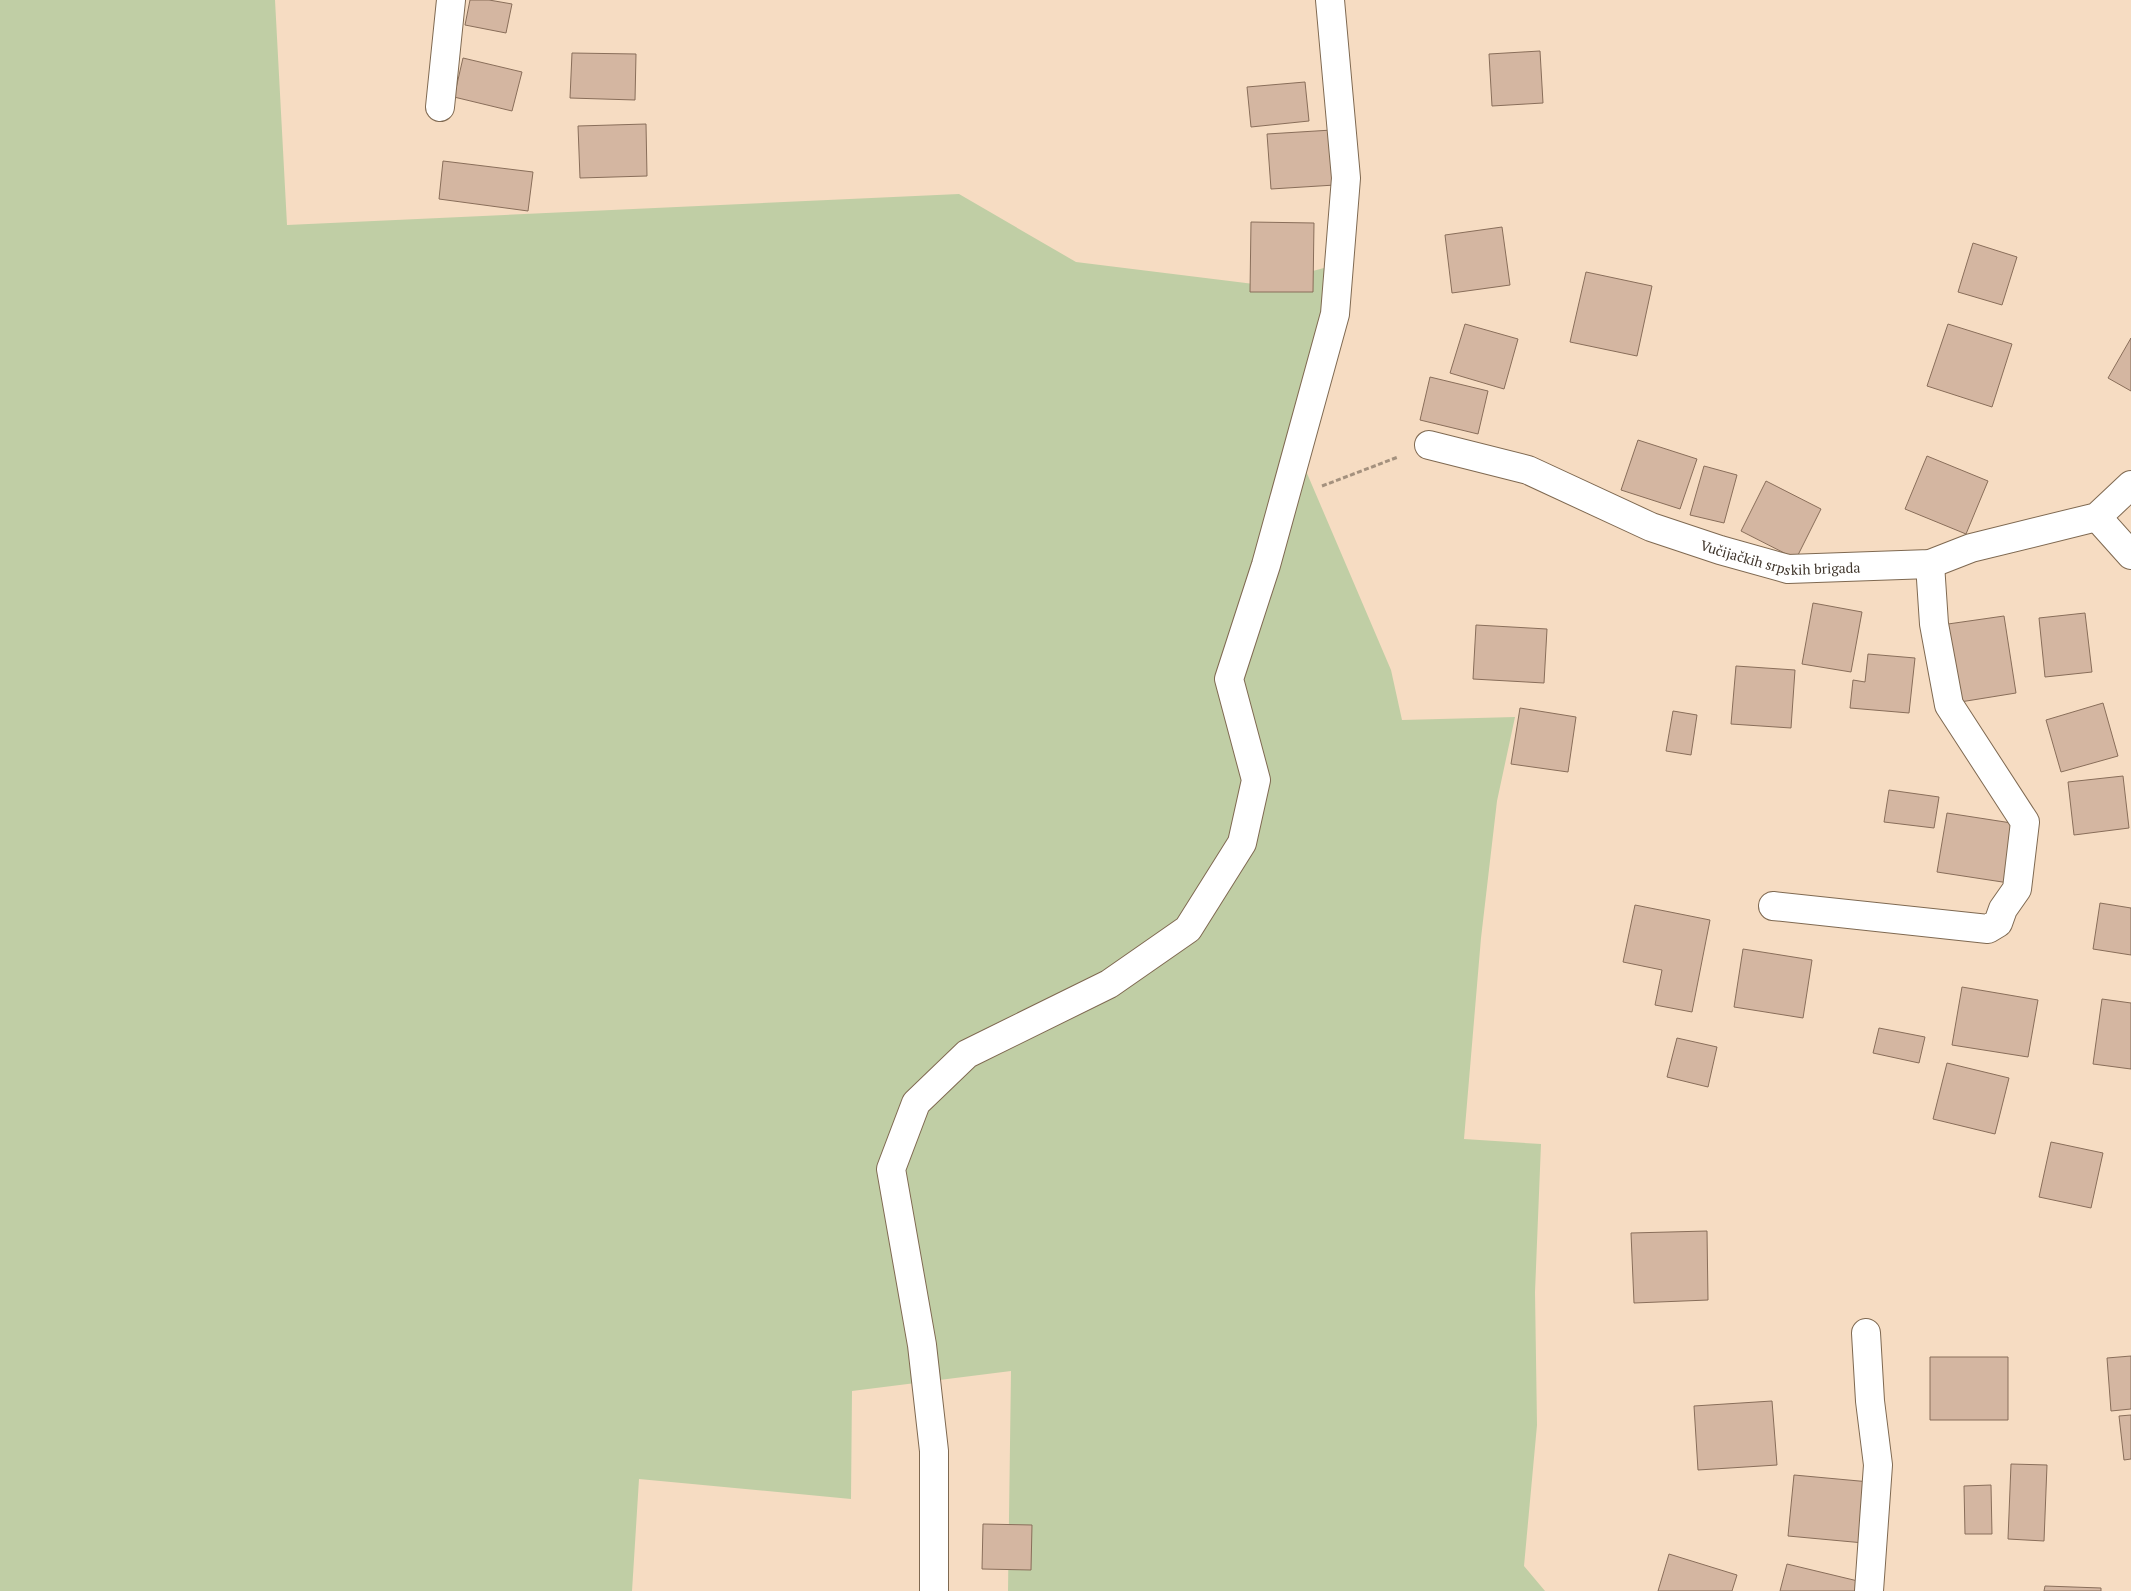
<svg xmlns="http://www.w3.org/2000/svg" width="2131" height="1591" font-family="'PT Serif',serif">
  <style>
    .green { fill: #c0cea5 }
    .building { fill: #d4b6a1; stroke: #896e5a }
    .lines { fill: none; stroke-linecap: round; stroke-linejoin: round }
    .minor-casing { stroke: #7f6951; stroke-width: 30 }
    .path { stroke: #a4917e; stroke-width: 3; stroke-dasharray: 5 2.5; stroke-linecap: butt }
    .minor { stroke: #fff; stroke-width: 28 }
    .labels { text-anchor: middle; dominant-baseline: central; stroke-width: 4; stroke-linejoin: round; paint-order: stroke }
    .street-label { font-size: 14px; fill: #3e342a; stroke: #fff }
  </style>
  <rect width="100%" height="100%" fill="#f6dcc2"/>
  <path class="green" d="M0,0H275L287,225L959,194L1076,262L1262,285L1353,260L1306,471L1391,670L1402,720L1515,717L1497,801L1481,938L1464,1139L1541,1144L1535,1292L1537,1425L1524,1566L1545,1591H1008L1011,1371L852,1391L851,1499L639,1479L632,1591H0Z"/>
  <path class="building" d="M470,0H489L512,4L506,33L465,25Z
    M1540,51L1543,103L1492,106L1489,54Z
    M572,53L636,54L635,100L570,98Z
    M463,58L522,72L512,111L454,97Z
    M1305,82L1309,121L1251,127L1247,87Z
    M646,124L647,176L580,178L578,126Z
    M1332,130L1335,185L1271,189L1267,134Z
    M443,161L533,172L528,211L439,199Z
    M1251,222L1314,223L1313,292H1250Z
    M1502,227L1510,285L1452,293L1445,235Z
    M1973,243L2017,257L2002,305L1958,292Z
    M1586,272L1652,286L1637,356L1570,342Z
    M1465,324L1518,339L1504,389L1450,373Z
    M1948,324L2012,344L1992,407L1927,386Z
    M2131,338V391L2108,378Z
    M1430,377L1488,391L1478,434L1420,420Z
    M1638,440L1697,459L1680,509L1621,490Z
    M1927,456L1988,481L1966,534L1905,509Z
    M1704,466L1737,475L1724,523L1690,515Z
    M1766,481L1821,509L1796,559L1741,531Z
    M1813,603L1862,612L1851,672L1802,664Z
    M2085,613L2092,672L2045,677L2039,618Z
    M2004,616L2016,693L1954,703L1941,625Z
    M1476,625L1547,629L1544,683L1473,679Z
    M1868,654L1915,658L1909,713L1850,708L1853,680L1865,682Z
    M1736,666L1795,670L1791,728L1731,724Z
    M2103,703L2118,756L2061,772L2046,720Z
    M1520,708L1576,717L1568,772L1511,764Z
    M1673,711L1697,715L1691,755L1666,751Z
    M2123,776L2129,828L2074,835L2068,782Z
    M1889,790L1939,797L1934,828L1884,822Z
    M1947,813L2018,824L2009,883L1937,872Z
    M2100,903L2131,908V955L2093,949Z
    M1635,905L1710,920L1692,1012L1655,1005L1662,970L1623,962Z
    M1743,949L1812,960L1803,1018L1734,1007Z
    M1962,987L2038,1000L2028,1057L1952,1045Z
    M2102,999L2131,1003V1069L2093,1064Z
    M1879,1028L1925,1037L1919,1063L1873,1053Z
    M1677,1038L1717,1047L1708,1087L1667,1077Z
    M1947,1063L2009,1078L1995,1134L1933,1119Z
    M2051,1142L2103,1153L2091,1208L2039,1197Z
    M1707,1231L1708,1300L1634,1303L1631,1233Z
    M2131,1356V1409L2111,1411L2107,1358Z
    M1930,1357H2008V1420H1930Z
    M1772,1401L1777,1465L1698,1470L1694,1406Z
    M2131,1415V1459L2124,1460L2119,1416Z
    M2011,1464L2047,1465L2044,1541L2008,1539Z
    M1794,1475L1870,1482L1864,1543L1788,1536Z
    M1991,1485L1992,1534H1965L1964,1486Z
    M983,1524L1032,1525L1031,1570L982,1569Z
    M1669,1554L1737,1575L1732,1591H1658Z
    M1787,1564L1862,1582L1860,1591H1780Z
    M2045,1586L2101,1588V1591H2044Z"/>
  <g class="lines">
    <g class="minor-casing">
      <g id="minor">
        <path d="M440,107L451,0"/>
        <path id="s1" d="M1429,445L1528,470L1651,527L1720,550L1788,569L1930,564L1971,548L2097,517L2131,485"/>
        <path d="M2097,517L2131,555"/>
        <path d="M1773,906L1988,929L1998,923L2003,909L2017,889L2025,822L1949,705L1934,624L1930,564"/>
        <path d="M1866,1333L1870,1401L1878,1465L1869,1591"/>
        <path d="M934,1591V1451L922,1345L891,1169L916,1103L967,1054L1109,984L1188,929L1242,843L1256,780L1229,679L1266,565L1335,314L1346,178L1330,0"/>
      </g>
    </g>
    <path class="path" d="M1322,486L1398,457"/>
    <use href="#minor" class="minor"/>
  </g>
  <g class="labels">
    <g class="street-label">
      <text stroke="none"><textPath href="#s1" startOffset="372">Vučijačkih srpskih brigada</textPath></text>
    </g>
  </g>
</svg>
